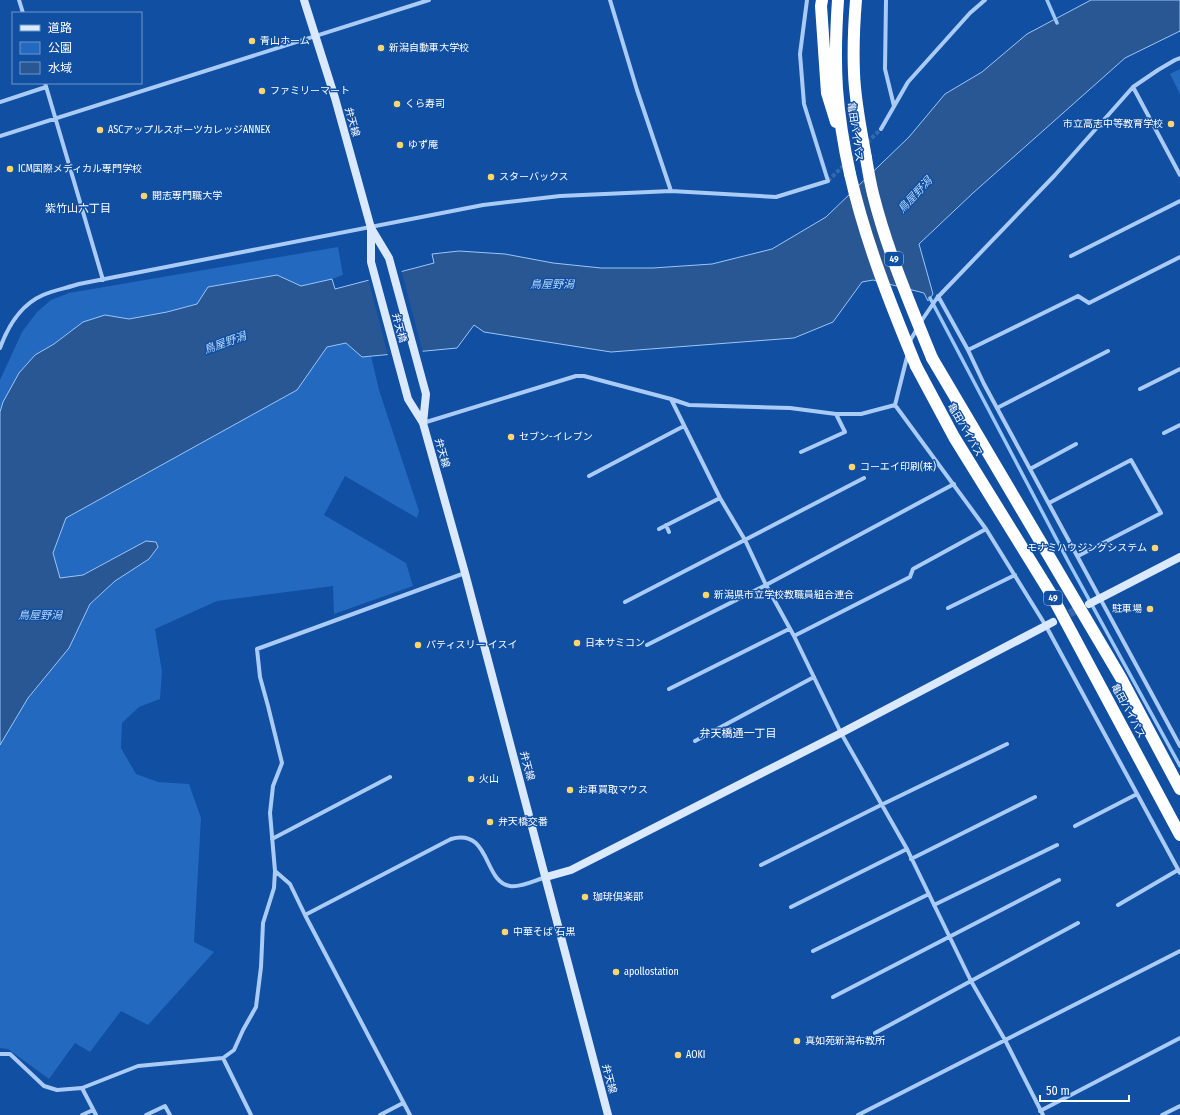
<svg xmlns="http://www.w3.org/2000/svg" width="1180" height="1115" font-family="'Fira Sans Condensed','Noto Sans JP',sans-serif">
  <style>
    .green { fill: #2369c0 }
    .water { fill: #295794; stroke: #9bc6f9 }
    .pier { fill: #104fa1 }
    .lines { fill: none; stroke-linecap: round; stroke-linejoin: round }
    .stream { stroke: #9bc6f9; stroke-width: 3.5 }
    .street-tunnel { stroke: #3469af; stroke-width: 4; stroke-dasharray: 4 2; stroke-linecap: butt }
    .secondary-tunnel { stroke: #3469af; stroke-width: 8; stroke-dasharray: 8 4; stroke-linecap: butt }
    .street { stroke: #a9cbf5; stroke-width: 4 }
    .secondary { stroke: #dae9fe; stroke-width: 8 }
    .highway { stroke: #fff; stroke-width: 12 }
    .highway-bridge { stroke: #fff; stroke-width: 12 }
    .poi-dot { fill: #ffd66e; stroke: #104fa1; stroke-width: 1.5 }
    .labels { text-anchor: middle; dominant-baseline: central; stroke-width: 3; stroke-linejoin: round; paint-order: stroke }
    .shield { fill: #104fa1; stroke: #b7cae3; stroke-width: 1 }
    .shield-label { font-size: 9px; font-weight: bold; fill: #fff }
    .poi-label { font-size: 10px; fill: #fff; stroke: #104fa1; text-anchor: start }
    .street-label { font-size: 10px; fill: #fff; stroke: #104fa1 }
    .water-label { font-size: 11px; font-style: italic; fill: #b6d6fc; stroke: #104fa1 }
    .neighbourhood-label { font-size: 11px; fill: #fff; stroke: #104fa1 }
  </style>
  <rect width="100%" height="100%" fill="#104fa1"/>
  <path class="green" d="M1180,69V94L1170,74Z
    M338,247L343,275L332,279L301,286L277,275L209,287L198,304L167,312L129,319L105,315L35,355L3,402L0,412V380L22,332L37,312L51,300L69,293Z
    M346,343L362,357L371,356L379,390L419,511L417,518L345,476L324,515L406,563L413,586L334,614L333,586L217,601L155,629L162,672L160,699L139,707L122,723L121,748L136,774L158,782L189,784L201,818L194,942L214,952L148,1025L121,1011L90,1052L75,1043L49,1079L8,1049L0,1048V745L28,698L69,648L90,604L115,581L149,559L146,541L83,575L60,579L53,553L66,518L297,390L327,347Z"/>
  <path class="water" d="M1091,0H1180V31L1125,58L973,193L919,244L933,294L928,301L924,293L873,280L862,282L833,322L794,338L611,352L484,332L474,325L457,348L362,357L346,343L327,347L297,390L66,518L53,553L60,578L83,575L146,541L156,542L158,547L149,559L115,581L90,604L69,648L28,698L0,745V412L3,402L19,373L35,355L54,344L83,322L105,315L129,319L167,312L197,304L208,287L277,275L301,286L332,279L335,289L434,263L432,254L459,251L505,254L553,263L601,268H653L712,264L772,249L826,217L909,137L945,94L982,72L1027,34Z"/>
  <path class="pier" d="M401,269L423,353L388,356L368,278Z"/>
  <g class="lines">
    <path class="stream" d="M1047,0L1057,23
      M930,298L1069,563L1180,766"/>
    <path class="street-tunnel" d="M850,159L881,129
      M828,181L845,164"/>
    <path class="secondary-tunnel" d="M1059,619L1084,606"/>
    <path class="street" d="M19,0L23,13
      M610,0L637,90L671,191
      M886,0L885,69L894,106
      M45,83L103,280
      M1133,87L1180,175
      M0,102L46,87
      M881,129L908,82L970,13L985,0
      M0,136L429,0
      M1071,256L1180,201
      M938,296L968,350L984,384L1180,746
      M920,323L937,298L1055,175L1133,87L1158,70L1175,60L1180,58
      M910,343L911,339L917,329
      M0,348C8,326 20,305 43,295C54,290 67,288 79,284L483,205L560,196L671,191L776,197L828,181L804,104L800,54L807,0
      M968,350L1078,296L1089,303L1180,257
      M1140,389L1180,369
      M671,399L720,498L745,540L766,585L794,636L841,733L907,849L971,981L1005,1040L1043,1115
      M895,405L986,529L1046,626L1180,873
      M895,405L908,353
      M997,408L1108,351
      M423,423L576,376H584L671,399L689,405L790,408L836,414H861L895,405
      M1164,433L1180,425
      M801,452L845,432L836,414
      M1030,469L1076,444
      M589,476L684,426
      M1049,503L1131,460L1161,513L1078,556
      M666,525L669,532
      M659,529L720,498
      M625,602L864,478
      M948,608L1015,575
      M794,636L910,577L913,569L986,529
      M647,645L766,585L954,484
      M669,689L789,629
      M695,741L814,677
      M1075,826L1137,794
      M272,839L390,777
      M911,859L1035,797
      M761,865L881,805L1007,744
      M275,871L290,884L305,915L410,1115
      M934,905L1057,845
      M1118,905L1178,870
      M791,907L907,849
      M305,915L451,839C491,828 483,882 510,886C520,888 536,880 546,877
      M813,951L929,894
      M833,997L1059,880
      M875,1033L1078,923
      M0,1054H10L44,1086L57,1090L82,1088L138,1066L223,1058L234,1050L243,1030L256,1007L261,967L263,923L274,888L275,871L270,813L273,786L282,763L268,706L260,677L257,649L465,573
      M223,1058L251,1115
      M82,1088L96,1115
      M1040,1111L1180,1038
      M82,1115L93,1110
      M146,1115L165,1106L170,1115
      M380,1115L403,1103
      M858,1115L1180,951
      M1162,1115L1180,1106"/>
    <path class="secondary" d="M304,0L335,98L371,228L389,258L426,394L423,423
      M371,228V262L408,399L423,423L465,573L608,1115
      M1089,604L1180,557
      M546,877L571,870L841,733L1053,622"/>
    <path class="highway" d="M822,0L821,6L827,93L836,122
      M838,0C836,29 835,59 837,89C839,116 844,147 850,174
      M856,0C854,24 853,49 854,73C855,102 861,130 866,158
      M932,358L1121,678L1180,789
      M916,366L954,437L1051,594L1180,835"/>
    <path class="highway-bridge" d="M866,158C868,170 870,182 873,194C887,250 910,304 932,358
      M850,174C865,240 890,303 916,366"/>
  </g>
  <g class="poi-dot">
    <circle cx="252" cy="41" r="4"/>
    <circle cx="381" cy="48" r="4"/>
    <circle cx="262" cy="91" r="4"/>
    <circle cx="397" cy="104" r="4"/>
    <circle cx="1171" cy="124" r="4"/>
    <circle cx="100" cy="130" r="4"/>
    <circle cx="400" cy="145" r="4"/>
    <circle cx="10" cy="169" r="4"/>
    <circle cx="491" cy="177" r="4"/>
    <circle cx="144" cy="196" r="4"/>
    <circle cx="511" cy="437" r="4"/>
    <circle cx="852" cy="467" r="4"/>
    <circle cx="1155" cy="548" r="4"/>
    <circle cx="706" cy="595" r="4"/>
    <circle cx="1150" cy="609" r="4"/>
    <circle cx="577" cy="643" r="4"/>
    <circle cx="418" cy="645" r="4"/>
    <circle cx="471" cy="779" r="4"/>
    <circle cx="570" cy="790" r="4"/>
    <circle cx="490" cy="822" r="4"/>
    <circle cx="585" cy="897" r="4"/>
    <circle cx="505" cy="932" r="4"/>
    <circle cx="616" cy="972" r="4"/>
    <circle cx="797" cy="1041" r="4"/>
    <circle cx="678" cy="1055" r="4"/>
  </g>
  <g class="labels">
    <g class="shield">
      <rect x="885" y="252" width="18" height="14" rx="3"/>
      <rect x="1044" y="591" width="18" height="14" rx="3"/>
    </g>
    <g class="shield-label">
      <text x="894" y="259">49</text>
      <text x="1053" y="598">49</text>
    </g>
    <g class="poi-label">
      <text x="260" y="41">青山ホーム</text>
      <text x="389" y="48">新潟自動車大学校</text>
      <text x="270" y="91">ファミリーマート</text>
      <text x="405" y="104">くら寿司</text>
      <text x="1163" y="124" text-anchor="end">市立高志中等教育学校</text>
      <text x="108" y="130">ASCアップルスポーツカレッジANNEX</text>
      <text x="408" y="145">ゆず庵</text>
      <text x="18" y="169">ICM国際メディカル専門学校</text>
      <text x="499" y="177">スターバックス</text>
      <text x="152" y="196">開志専門職大学</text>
      <text x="519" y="437">セブン-イレブン</text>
      <text x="860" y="467">コーエイ印刷(株)</text>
      <text x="1147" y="548" text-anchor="end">モナミハウジングシステム</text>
      <text x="714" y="595">新潟県市立学校教職員組合連合</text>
      <text x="1142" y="609" text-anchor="end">駐車場</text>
      <text x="585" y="643">日本サミコン</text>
      <text x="426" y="645">パティスリー イスイ</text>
      <text x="479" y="779">火山</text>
      <text x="578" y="790">お車買取マウス</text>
      <text x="498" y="822">弁天橋交番</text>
      <text x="593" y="897">珈琲倶楽部</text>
      <text x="513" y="932">中華そば 石黒</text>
      <text x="624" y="972">apollostation</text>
      <text x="805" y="1041">真如苑新潟布教所</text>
      <text x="686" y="1055">AOKI</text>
    </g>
    <g class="street-label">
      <text transform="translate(352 122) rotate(74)">弁天線</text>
      <text transform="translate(855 132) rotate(82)">亀田バイパス</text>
      <text transform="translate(399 328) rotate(75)">弁天橋</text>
      <text transform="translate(965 430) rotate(60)">亀田バイパス</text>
      <text transform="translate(442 453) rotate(74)">弁天線</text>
      <text transform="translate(1128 711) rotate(62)">亀田バイパス</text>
      <text transform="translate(527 766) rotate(75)">弁天線</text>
      <text transform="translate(609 1079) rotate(75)">弁天線</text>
    </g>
    <g class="water-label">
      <text transform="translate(915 195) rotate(-47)">鳥屋野潟</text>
      <text x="552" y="284">鳥屋野潟</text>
      <text transform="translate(225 343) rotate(-20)">鳥屋野潟</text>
      <text x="40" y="615">鳥屋野潟</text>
    </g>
    <g class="neighbourhood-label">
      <text x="78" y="208">紫竹山六丁目</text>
      <text x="738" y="733">弁天橋通一丁目</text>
    </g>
  </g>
  <rect x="12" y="12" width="130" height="72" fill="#104fa1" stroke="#7095c7"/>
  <rect x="20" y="25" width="20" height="6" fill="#dae9fe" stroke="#7095c7"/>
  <text x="48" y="32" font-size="12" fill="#ffffff">道路</text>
  <rect x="20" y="42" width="20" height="12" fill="#2369c0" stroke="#7095c7"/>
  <text x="48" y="52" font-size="12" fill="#ffffff">公園</text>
  <rect x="20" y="62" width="20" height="12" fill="#295794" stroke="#7095c7"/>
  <text x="48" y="72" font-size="12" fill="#ffffff">水域</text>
  <path d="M1040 1095v6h89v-6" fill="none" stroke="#ffffff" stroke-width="2"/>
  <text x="1046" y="1095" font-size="12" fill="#ffffff" stroke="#104fa1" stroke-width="3" paint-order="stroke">50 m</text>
</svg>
